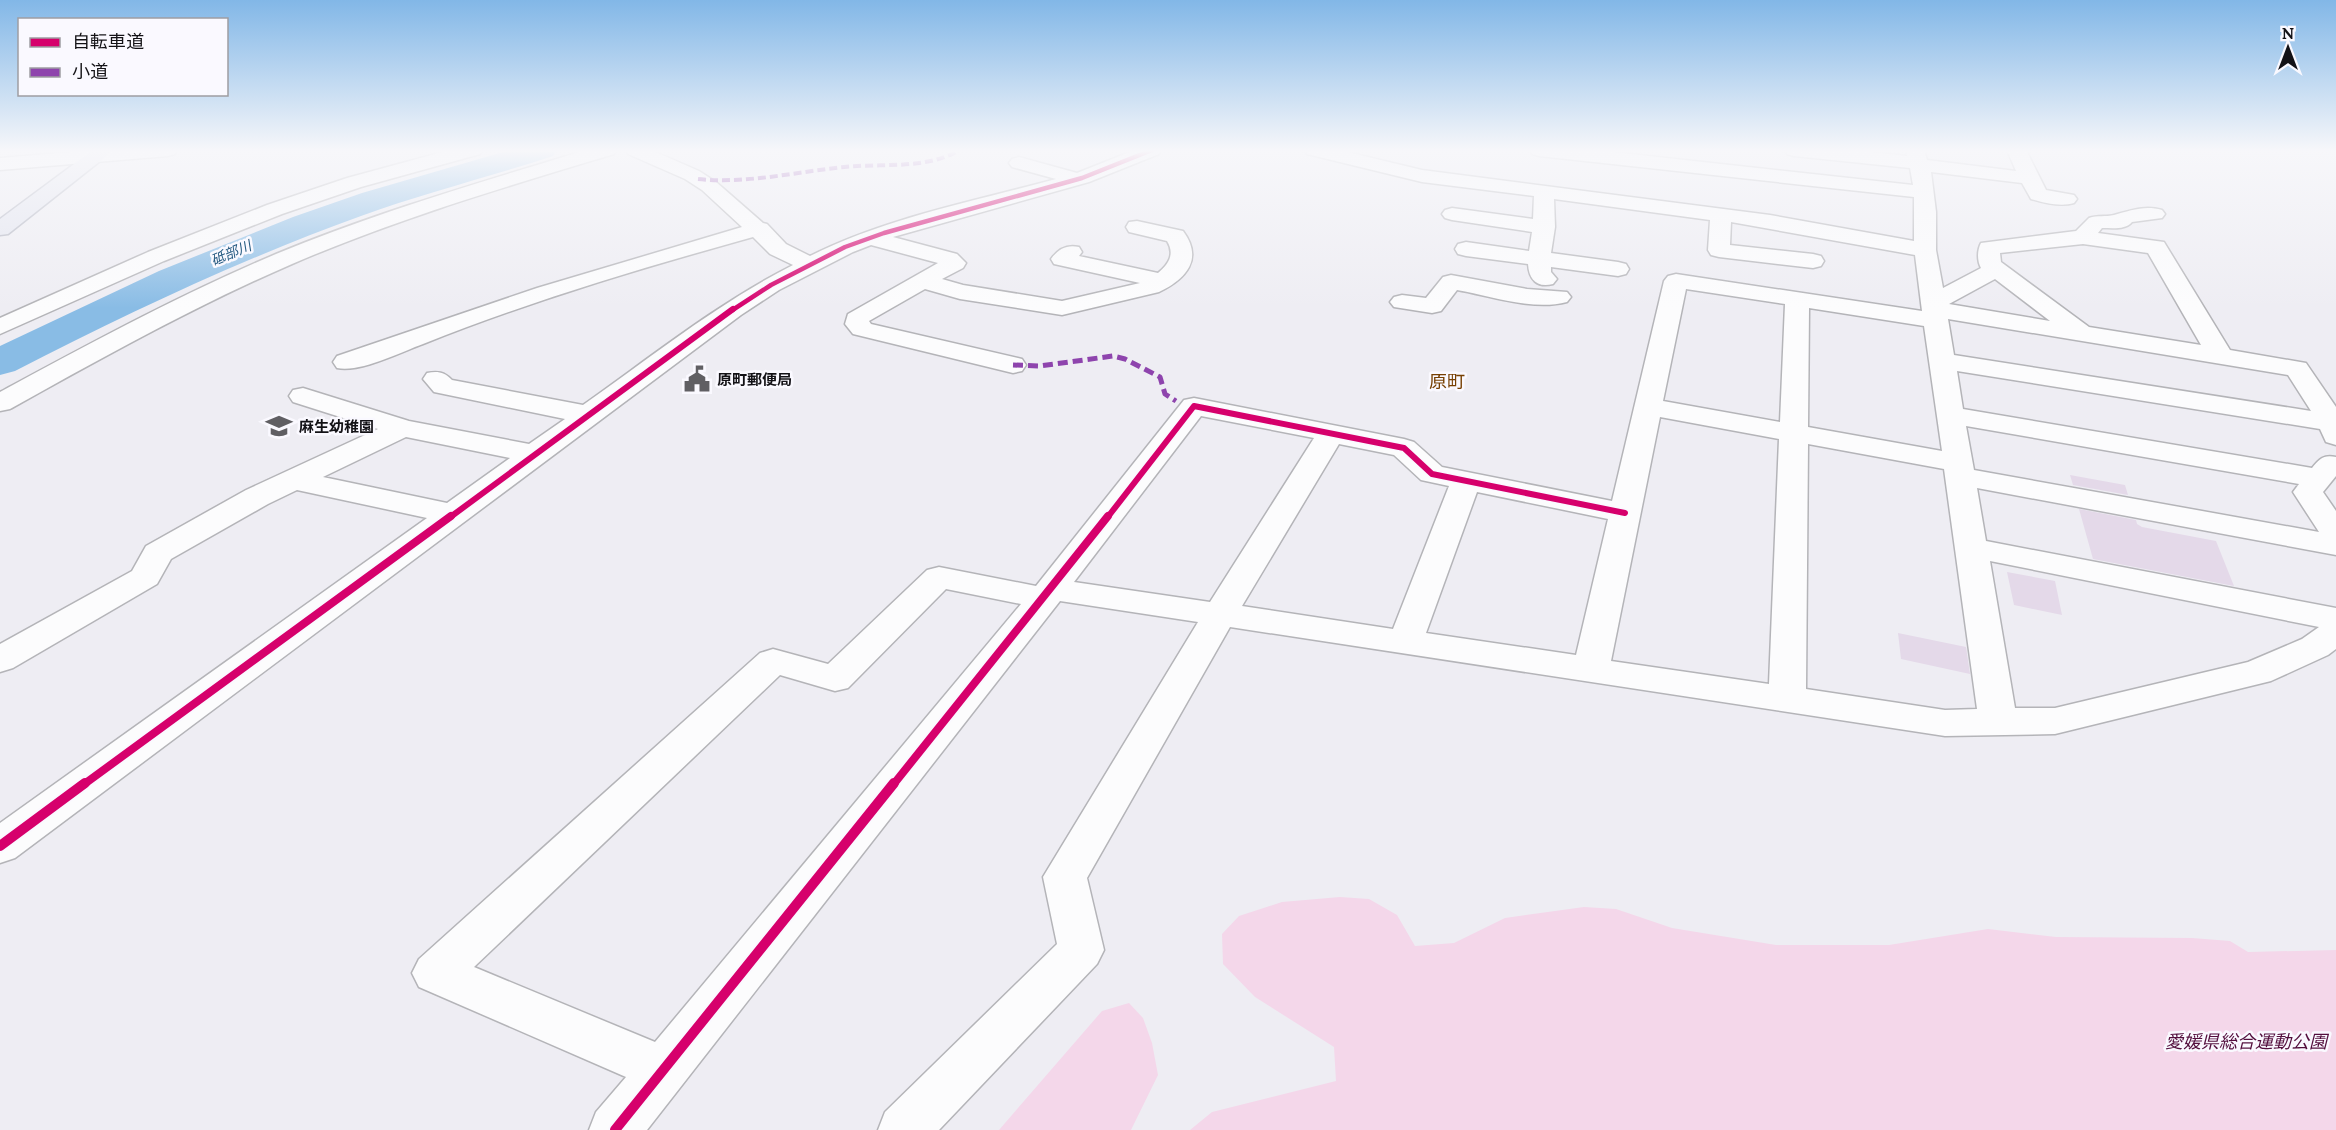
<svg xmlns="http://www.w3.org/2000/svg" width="2336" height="1130" font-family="Lora,'Noto Sans JP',serif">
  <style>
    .green { fill: #f4d7ea }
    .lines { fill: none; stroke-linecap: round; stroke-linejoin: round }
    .river { fill: #89bce5; fill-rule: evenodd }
    .building { fill: #e4d9e9 }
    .minor-casing { stroke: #b4b4b8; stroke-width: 3 }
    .highway-casing { stroke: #aeb1be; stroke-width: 3 }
    .minor { fill: #fcfcfd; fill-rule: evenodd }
    .highway { fill: #e2e4ef; fill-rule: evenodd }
    .quiet-far1 { stroke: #8e44ad; stroke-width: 4; stroke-dasharray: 8 4; stroke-linecap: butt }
    .quiet { stroke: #8e44ad; stroke-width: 5; stroke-dasharray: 10 5; stroke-linecap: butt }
    .cycleway-far3-casing { stroke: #faf9ff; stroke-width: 7 }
    .cycleway-far2-casing { stroke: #faf9ff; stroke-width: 9 }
    .cycleway-far1-casing { stroke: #faf9ff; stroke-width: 12 }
    .cycleway-casing { stroke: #faf9ff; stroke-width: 14 }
    .cycleway-far3 { stroke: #d6006c; stroke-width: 4.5 }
    .cycleway-far2 { stroke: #d6006c; stroke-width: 6 }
    .cycleway-far1 { stroke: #d6006c; stroke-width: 8 }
    .cycleway { stroke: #d6006c; stroke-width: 10 }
    .labels { text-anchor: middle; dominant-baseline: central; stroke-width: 5; stroke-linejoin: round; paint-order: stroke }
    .far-water-label { font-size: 14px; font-style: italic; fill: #245980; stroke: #faf9ff }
    .poi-label { font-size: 15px; font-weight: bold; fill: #131216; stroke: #faf9ff; text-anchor: start }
    .quarter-label { font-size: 18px; fill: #774003; stroke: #faf9ff }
    .near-park-label { font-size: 18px; font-style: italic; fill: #530e3d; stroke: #faf9ff }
  </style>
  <rect width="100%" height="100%" fill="#eeedf3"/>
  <path class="green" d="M1340,897L1369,899L1397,915L1415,946L1454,943L1505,918L1584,907L1616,909L1672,928L1776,945H1889L1988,929L2056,937L2192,938L2230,941L2248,952L2336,950V1130H1190L1212,1112L1336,1081L1334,1047L1255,997L1223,964L1222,934L1239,916L1282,902Z
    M1129,1003L1143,1018L1152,1043L1158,1075L1131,1130H999L1102,1011Z"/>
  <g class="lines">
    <path class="river" d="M510,150H557L553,156C489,177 424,193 361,216C242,259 128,313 15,371L0,375V346L159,271L293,217L362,193Z"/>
  </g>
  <path class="building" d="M2070,475L2125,485L2128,495L2073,485Z
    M2079,509L2136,520L2137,524L2142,527L2216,541L2234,586L2093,559Z
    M2007,572L2055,581L2062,615L2014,605Z
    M1898,633L1966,647L1970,674L1901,659Z"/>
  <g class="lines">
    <g class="minor-casing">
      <path id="minor" d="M96,150H177L175,154L168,156L0,170V158Z
        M450,150H482L480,154L361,187L282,214L164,261L0,334V318L148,252L267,205L347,178Z
        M586,150H616L614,154C505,187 396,219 292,264C195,306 102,358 10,409L0,411V392C91,343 181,294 276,254C377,212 482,182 586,150Z
        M626,150H651L699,171L716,182L763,223L767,224L786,244L810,256C885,218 975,201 1056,179L1012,167L1009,163L1012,159L1019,157L1077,173L1135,150H1161L1159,154L1089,182L893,237L957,254L966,263L963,268L942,279L963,285L1062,301L1140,283L1054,264L1051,259C1058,249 1067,244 1079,247L1082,252L1079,256L1158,273C1169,264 1175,254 1167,241L1129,232L1126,227L1129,222L1137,221L1183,231C1204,259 1186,279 1159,292L1062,315L960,299L925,289L869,321L871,324L1022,359L1026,365L1022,371L1013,373L853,334L845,324L848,314L938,263L871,245L853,252L779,290L741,315L15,858L0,863V823L427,518L297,490L268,504L171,559L157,584L13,668L0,672V644L132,571L146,546L246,490L378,429L293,402L289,396L293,390L303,388L409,421L529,444L565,419L434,392L423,379L427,373C438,371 444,372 452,380L583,405C651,357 718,303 793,265L770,254L753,237C642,268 530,301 423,344C401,352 360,373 337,368L333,362L337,356L537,288L742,227L702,190L685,179L628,154ZM406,437L510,458L447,503L323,477Z
        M1305,150H1339L1422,170L1770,215L1914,241V197L1539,156L1532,154L1530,150H1594L1913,185L1910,168L1794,156L1787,154L1785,150H1851L1907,156L1906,150H1924L1927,160L2016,171L2007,150H2026L2046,190L2074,195L2077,199L2074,203C2061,207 2044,203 2031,199L2022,183L1931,172L1936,212V250L1943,288L1981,268C1977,261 1977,250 1981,243L2076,231L2089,218C2097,215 2106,217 2114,215C2130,211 2144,205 2162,210L2165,214L2162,218L2132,222C2126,230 2112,228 2102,228L2098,233L2164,242L2230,350L2306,363L2336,407V445L2326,442L2320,429L1957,371L1963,409L2312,468C2319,459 2324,454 2336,457V476L2323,492L2336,511V555L1977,488L1986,541L2336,608V649L2328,655L2271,681L2055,734L1945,736L1230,627L1087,878L1104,950L1097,964L939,1130H878L885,1112L1057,944L1043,877L1198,622L1060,601L647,1130H589L596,1112L626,1077L419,987L412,973L419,959L760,653L773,649L828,664L927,570L939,567L1036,586L1184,400L1194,398L1404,439L1414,442L1442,467L1612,501L1664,281L1668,276L1676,274L1922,311L1915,255L1731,222L1730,245L1813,254L1821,256L1824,261L1821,266L1813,268L1719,257L1711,255L1708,250L1710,220L1554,199L1555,227L1551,253L1618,262L1626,264L1629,269L1626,274L1618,276L1551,267V272L1557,279L1553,284C1537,288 1529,280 1528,264L1466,256L1458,254L1455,249L1458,244L1466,242L1529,251L1532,232L1452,220L1445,218L1442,214L1445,210L1452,208L1533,219L1534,196L1422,182L1307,154ZM2083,244L2148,253L2201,345L2089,327L2001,262L2000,253ZM1995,279L2050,321L1949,304ZM1686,289L1785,304L1780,422L1663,401ZM1809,308L1924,326L1942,451L1808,427ZM1948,319L2288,375L2311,411L1954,355ZM1201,416L1314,438L1210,602L1074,582ZM1660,417L1779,439L1769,684L1611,661ZM1966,426L2299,484L2293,492L2319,532L1974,470ZM1339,444L1394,455L1421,480L1449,486L1393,629L1242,606ZM1808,444L1944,469L1977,709L1945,710L1806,689ZM1477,492L1608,519L1576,655L1426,633ZM1990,561L2319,627L2302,639L2248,662L2055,708H2015ZM946,589L1021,604L655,1042L474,967L780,675L835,691L848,688Z
        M1451,275L1527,289L1567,292L1571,297L1567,302C1533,311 1491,296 1457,290L1441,311L1432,313L1394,307L1390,302L1394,297L1402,295L1426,298L1443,277Z"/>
    </g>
    <g class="highway-casing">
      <path id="highway" d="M93,150H114L8,234L0,235V219Z"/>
    </g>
    <use href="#minor" class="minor"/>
    <use href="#highway" class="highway"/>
    <path class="quiet-far1" d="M698,179C747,184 795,172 844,167C883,163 925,170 960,150"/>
    <path class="quiet" d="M1013,365L1040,366L1113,356L1125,359L1160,377L1165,394L1176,401"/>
    <g class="cycleway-far3-casing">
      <path id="cycleway-far3" d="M731,311L771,285L845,247L884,233L1082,178L1152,150"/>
    </g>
    <g class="cycleway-far2-casing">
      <path id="cycleway-far2" d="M449,518L733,309
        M1107,518L1194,406L1404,448L1432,474L1625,513"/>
    </g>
    <g class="cycleway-far1-casing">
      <path id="cycleway-far1" d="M83,785L451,516
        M893,785L1108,516"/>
    </g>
    <g class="cycleway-casing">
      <path id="cycleway" d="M0,846L85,783
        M615,1130L894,783"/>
    </g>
    <use href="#cycleway-far3" class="cycleway-far3"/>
    <use href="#cycleway-far2" class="cycleway-far2"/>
    <use href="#cycleway-far1" class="cycleway-far1"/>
    <use href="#cycleway" class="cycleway"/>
  </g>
  <linearGradient id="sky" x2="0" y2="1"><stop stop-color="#82b7e7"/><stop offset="0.49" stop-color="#f7f7fa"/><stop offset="1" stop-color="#f7f7fa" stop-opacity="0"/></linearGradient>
  <rect width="2336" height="308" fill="url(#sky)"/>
  <defs>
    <g id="civic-bare" transform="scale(2.07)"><path d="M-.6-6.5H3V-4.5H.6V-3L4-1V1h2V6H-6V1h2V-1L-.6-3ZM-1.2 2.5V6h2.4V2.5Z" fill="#605f63" stroke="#faf9ff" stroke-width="2.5" paint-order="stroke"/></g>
    <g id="school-bare" transform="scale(2.07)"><path d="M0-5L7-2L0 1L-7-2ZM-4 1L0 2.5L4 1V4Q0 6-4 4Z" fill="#605f63" stroke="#faf9ff" stroke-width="2.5" paint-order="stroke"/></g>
  </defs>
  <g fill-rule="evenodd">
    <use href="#civic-bare" x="697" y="379"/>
    <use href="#school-bare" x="279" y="426"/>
  </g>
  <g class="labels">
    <g class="far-water-label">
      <text transform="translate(231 253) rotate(-23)">砥部川</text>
    </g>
    <g class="poi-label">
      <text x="717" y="379">原町郵便局</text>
      <text x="299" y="426">麻生幼稚園</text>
    </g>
    <g class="quarter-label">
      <text x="1447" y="381">原町</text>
    </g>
    <g class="near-park-label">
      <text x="2246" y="1041">愛媛県総合運動公園</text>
    </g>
  </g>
  <rect x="18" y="18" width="210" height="78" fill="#faf9ff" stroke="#9e9da2" stroke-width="1.5"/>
  <rect x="30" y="38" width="30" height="9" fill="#d6006c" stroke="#9e9da2" stroke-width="1.5"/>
  <text x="72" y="48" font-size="18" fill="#131216">自転車道</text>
  <rect x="30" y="68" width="30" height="9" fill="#8e44ad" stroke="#9e9da2" stroke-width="1.5"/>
  <text x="72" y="78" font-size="18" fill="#131216">小道</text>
  <g transform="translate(2288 48)" stroke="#faf9ff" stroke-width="4.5" paint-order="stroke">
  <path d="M0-4.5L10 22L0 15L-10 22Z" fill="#131216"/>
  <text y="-9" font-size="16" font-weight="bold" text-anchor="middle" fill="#131216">N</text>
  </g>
</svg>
